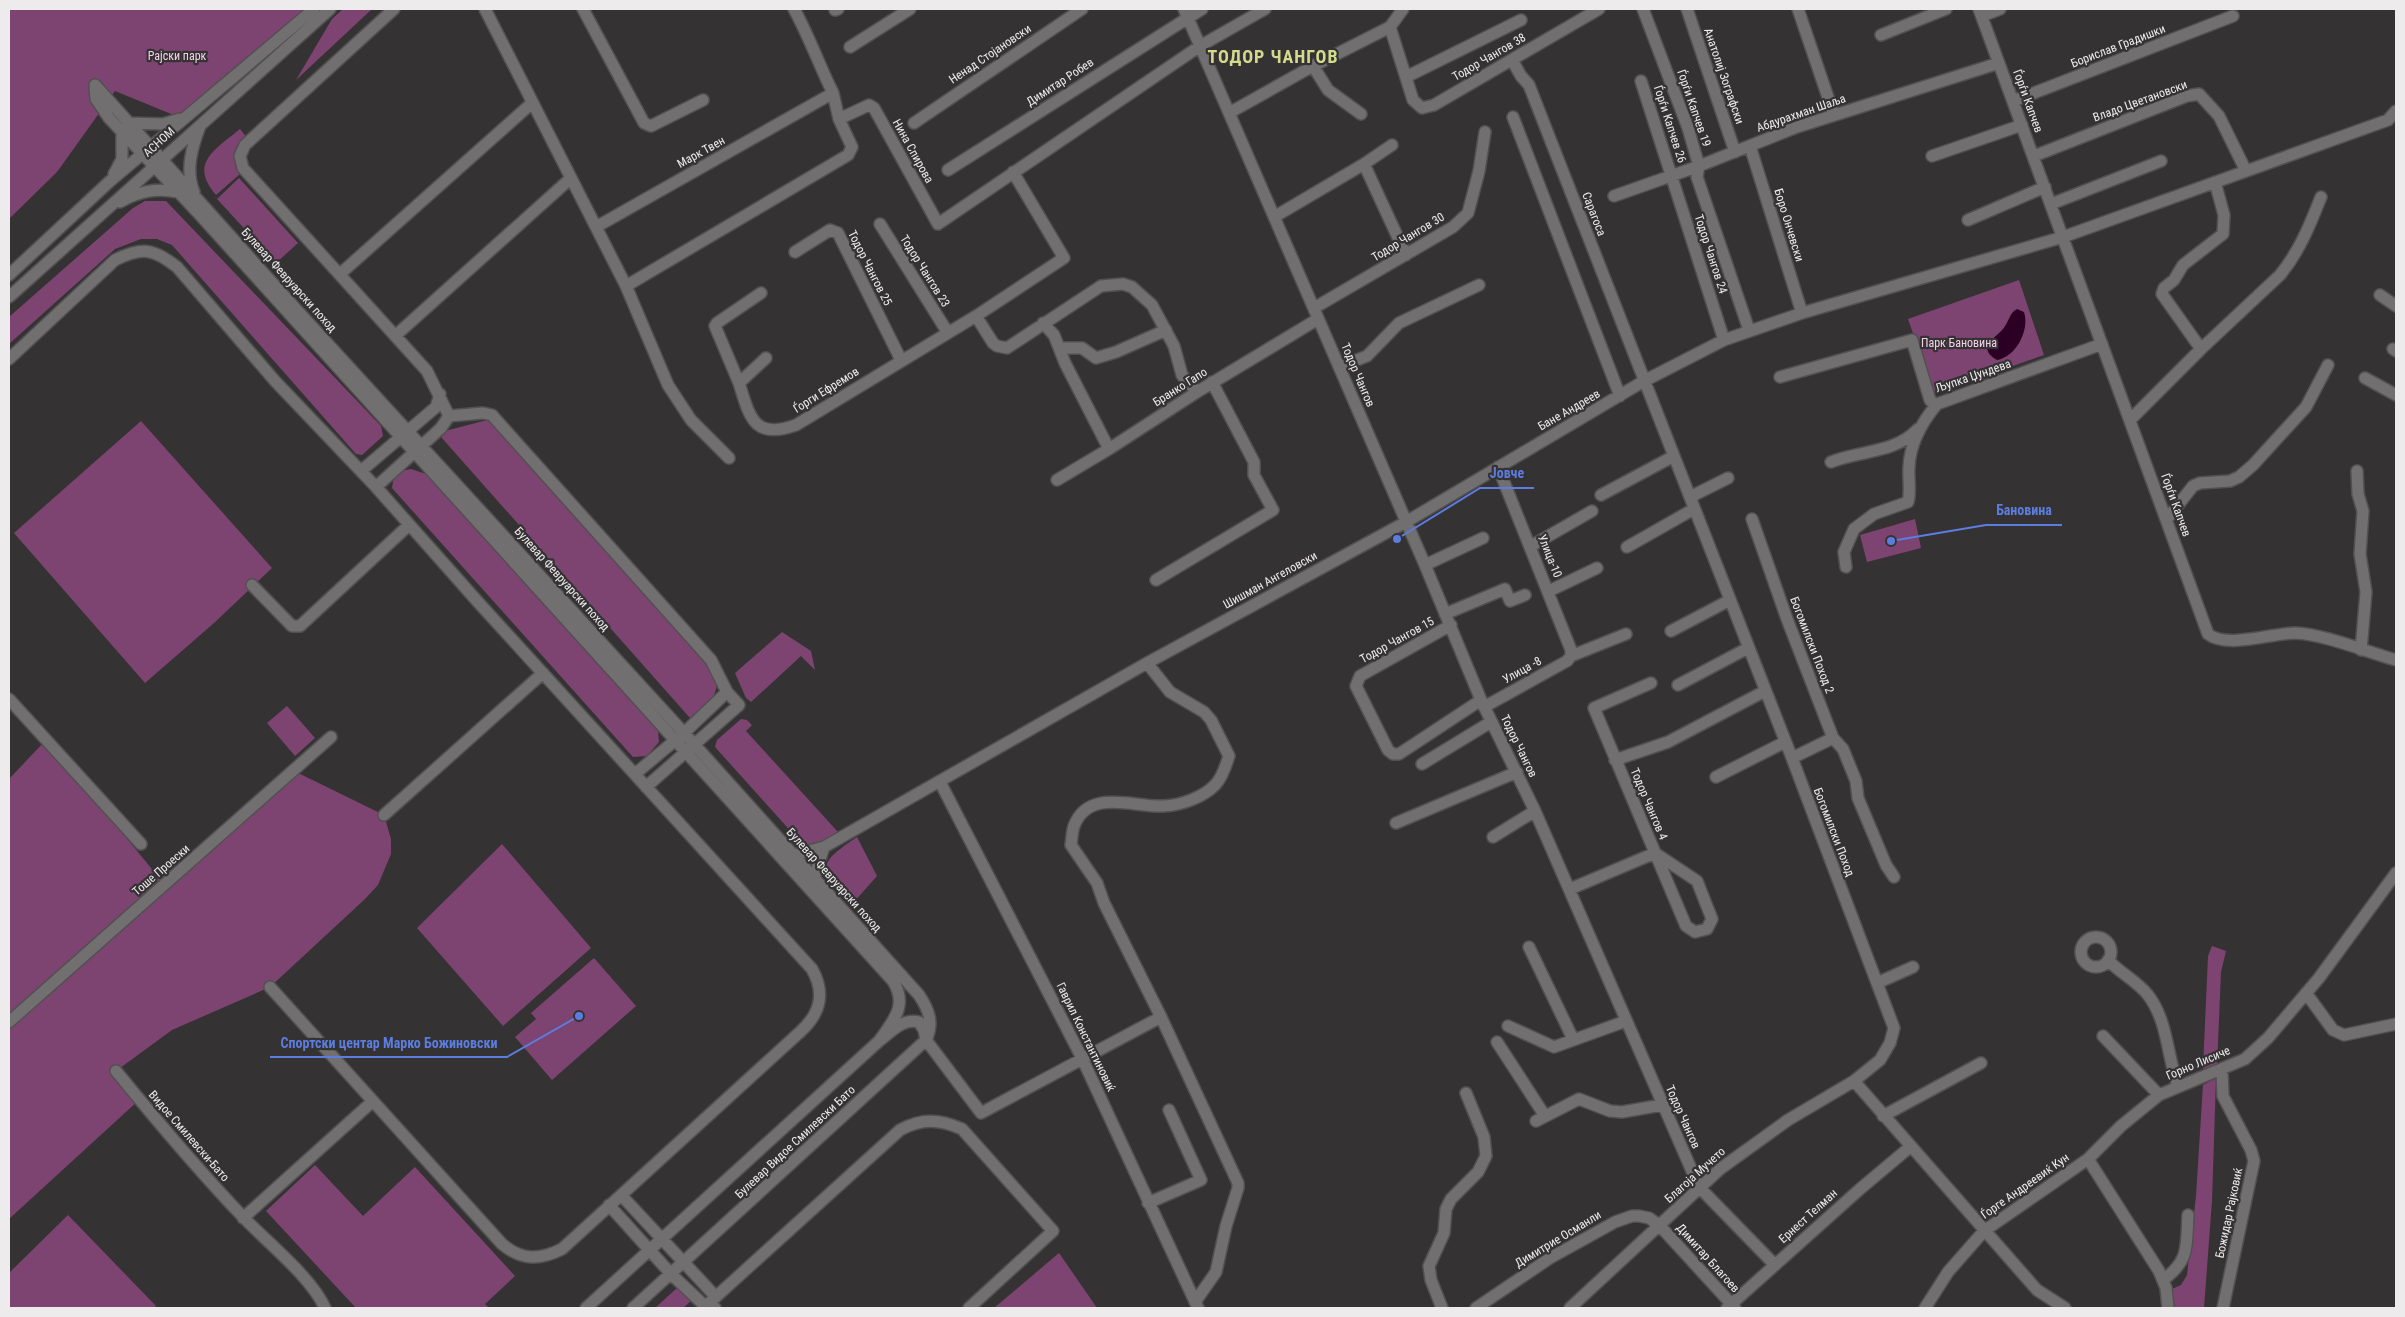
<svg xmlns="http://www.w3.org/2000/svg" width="2405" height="1317" font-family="'Roboto Condensed',sans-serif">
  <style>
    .green { fill: #7e4471 }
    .water { fill: #2c0024 }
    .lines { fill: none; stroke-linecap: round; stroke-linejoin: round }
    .minor-casing { stroke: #525051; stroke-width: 14 }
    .minor { stroke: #726f71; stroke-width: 11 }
    .labels { text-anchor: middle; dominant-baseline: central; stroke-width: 4.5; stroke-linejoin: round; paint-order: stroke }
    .street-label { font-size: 12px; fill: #edebec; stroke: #353234 }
    .park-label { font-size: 12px; fill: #f6d0eb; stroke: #353234 }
    .district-label { font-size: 18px; font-weight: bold; letter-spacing: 1px; fill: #d4da8c; stroke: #353234 }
    .leader { fill: none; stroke: #5b7dde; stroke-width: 2 }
    .callout-dot { fill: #5b7dde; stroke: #353234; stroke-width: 2 }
    .callout-label { font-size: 14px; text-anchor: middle; font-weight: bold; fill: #5b7dde; stroke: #353234; stroke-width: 4.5; stroke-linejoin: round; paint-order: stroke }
  </style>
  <rect width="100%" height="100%" fill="#353234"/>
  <path class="green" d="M9,9H308L181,118L115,91L57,172L9,219Z
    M343,9H372L296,80L332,19Z
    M240,129L247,138L241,173L216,195C188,163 216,149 240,129Z
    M239,178L298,243L276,263L217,199Z
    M145,201H166L381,426L383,436L362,455L356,454L172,245L157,239H141L115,249L9,344V317L133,208Z
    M2019,280L2044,355L1934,394L1908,319Z
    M495,418L706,654C709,663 716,673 717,681C718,695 703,717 690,718L441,437L445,431Z
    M141,421L272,568L214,623L145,683L14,533Z
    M411,469L426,474L658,731L659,742L647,756L633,757L392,488L394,476L401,471Z
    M1915,519L1921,548L1867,562L1860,535Z
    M782,632L811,651L815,670L801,656L751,702L746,698L735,673Z
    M287,706L315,738L295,756L267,723Z
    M741,719L747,720L752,725L746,731L838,832L813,846H804L715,747L717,740Z
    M46,740L165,885L294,771L384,815L391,839V854L378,885L365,899L270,987L172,1030L116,1071L139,1100L9,1219V779Z
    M857,837L877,876L854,902C820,868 814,866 857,837Z
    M502,844L591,948L503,1026L417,928Z
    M2212,946L2226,951L2221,972L2217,1066L2203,1069L2208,956Z
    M594,958L636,1006L552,1080L515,1037L536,1019L531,1013Z
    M2216,1078L2212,1201L2204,1308H2174L2172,1289L2181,1285L2187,1275L2196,1196L2203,1085Z
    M315,1165L363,1216L415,1167L515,1276L485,1304L489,1308H356L266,1211Z
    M68,1215L156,1306L154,1308H9V1273Z
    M1059,1253L1097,1308H994Z
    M678,1287L691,1301L683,1308H655Z"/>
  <path class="water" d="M2017,309L2024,312C2030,330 2016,357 1997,360C1976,348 1995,338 2003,329C2009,322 2009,313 2017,309Z"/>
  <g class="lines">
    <g class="minor-casing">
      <path id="minor" d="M394,9L245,145L240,156L243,168L427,371L449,416L483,413L492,415L711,660L727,692L739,705L646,787
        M485,9L626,286L668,385L691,420L729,458
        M583,9L644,123L651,126L703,100
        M1184,9L1425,565L1481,700L1535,811L1699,1187L1775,1265
        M1643,9L1688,128L1699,166L1697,177L1749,330
        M1687,9L1735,152
        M1798,9L1834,115
        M1979,9L2208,634C2227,649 2271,633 2295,633C2324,634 2367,652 2396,660
        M835,10L838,9
        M1982,16L2000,9
        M1390,27L1413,100L1422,108L1434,105L1599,9
        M1881,35L1946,9
        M850,47L910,9
        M1512,60L1521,76L1529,85L1792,758L1894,1028L1890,1043L1880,1060L1854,1081L1788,1120L1720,1169L1570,1308
        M1313,66L1328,90L1361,114
        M1406,77L1521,20
        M1641,81L1724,340
        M95,85L294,307L684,733L919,995C929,1010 934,1023 926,1040L633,1308
        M95,85L96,99L109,118L200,215L893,981C908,1005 894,1020 879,1041
        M2013,101L2233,16
        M1229,113L1313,66L1390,27L1403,9
        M1513,117L1620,396
        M839,119L869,105L874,108L938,224L1200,46L1265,9
        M128,123L163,124L180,119
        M914,123L1082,9
        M1750,146L1802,313
        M1932,156L2022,125
        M2034,156L2187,96L2199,94L2219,116L2246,171
        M1364,164L1406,255
        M948,170L1202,9
        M114,174L122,159V133
        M194,192C185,170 192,147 200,126
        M1614,196L1699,166L1797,127L1999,63
        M120,202C139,191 156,188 178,192
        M2051,204L2161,161
        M1274,217L1364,164L1392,145
        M1968,220L2045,187
        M880,224L948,333
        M596,227L833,93C819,65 809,36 794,9
        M795,252L830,230L838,233L901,360
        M340,274L532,103
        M9,275L109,182L314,9
        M626,286L848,155L852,147L839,119L833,93
        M2380,295L2396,306
        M9,297L330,9
        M1314,308L1453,227L1468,213L1479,171L1485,132
        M976,316L993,343L997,346L1007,348L1101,286L1123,284L1132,287L1152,305L1174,346L1182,375L1197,392
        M1043,323L1054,335L1065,363L1109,449
        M395,336L571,178
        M1060,348H1082L1096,358L1116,352L1166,330
        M2201,349L2162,294L2164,288L2174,280L2183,265L2223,234L2224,215L2215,182
        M2393,349L2396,351
        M766,358L739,383C750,418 754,440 796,425L976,316L1064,258L1013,172
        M9,359L115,260C142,247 153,248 177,267L275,381L376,487L478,602L812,969C826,994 820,1014 800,1032L562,1249C540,1260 522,1261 502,1244L270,987
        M1339,367L1367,356L1399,323L1479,285
        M1780,377L1912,340L1930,400L1933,403L1937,404L2102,344
        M2365,378L2396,395
        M739,383L715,326L717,323L761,293
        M2130,420L2201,349L2280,275C2299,252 2310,225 2321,197
        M1831,462C1860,450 1894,454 1918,429
        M1498,467L1571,650V656
        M361,471L436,407L440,394
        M2357,471L2358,494L2363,511L2360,554L2366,592L2361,650
        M1057,480L1109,449L1197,392L1318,319
        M376,487L441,428L449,416
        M1601,495L1674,456
        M1690,497L1728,478
        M1752,519L1787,619L1833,738L1843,749L1856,781L1858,798L1886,865L1894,877
        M2167,519L2193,486L2200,483L2230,481L2239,477L2253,465L2306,407L2328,365
        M1531,546L1592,511
        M1627,547L1694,509
        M1425,565L1483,538
        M1846,567L1844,552L1854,529L1874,514L1908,502C1911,491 1908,478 1909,467C1910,443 1922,422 1937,404
        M1156,580L1273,510L1254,475V462L1212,382
        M252,585L292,626H300L409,525
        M1549,591L1597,568
        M1445,614L1505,589L1510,601L1525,595
        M1451,625L1360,676L1356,686L1388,750L1393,754H1399L1481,700
        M1671,631L1730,600
        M1147,663L1170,692L1204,712L1211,720L1229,756C1226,765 1223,776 1216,784C1204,797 1182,805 1164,806C1135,808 1089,787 1074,826C1072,831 1072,839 1071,845L1097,883L1104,903L1161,1017L1238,1183V1188L1226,1226L1216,1272L1195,1302
        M1651,683L1594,708L1686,926L1695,932L1707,929L1712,919L1697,881L1655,853
        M1678,685L1748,648
        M9,699L141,844
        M1484,707L1567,661L1571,656L1626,634
        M1792,758L1833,738
        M1615,760L1668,742L1765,691
        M1422,764L1491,722
        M635,774L684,733L727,692
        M1716,777L1785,742
        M940,782L1082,1058L1198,1308
        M384,815L543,673
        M1396,823L1517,772
        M1493,837L1535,811
        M794,855L824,847L1147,663L1406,522L1644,381L1724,340L1802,313L2063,237L2388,120L2396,111
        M814,878L824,847
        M1570,889L1655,853
        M2081 952a15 15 0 1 1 30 0a15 15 0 1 1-30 0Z
        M1529,947L1573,1039
        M2108,960C2120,973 2137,981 2148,995C2168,1021 2167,1056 2178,1086
        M1877,983L1913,967
        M2306,993L2333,1030L2344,1035L2396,1024
        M9,1022L331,737
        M1508,1026L1554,1047L1626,1021
        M2103,1036L2159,1095
        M1497,1042L1545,1116
        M2222,1070L2223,1096L2251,1150L2254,1161L2223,1308
        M116,1071C157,1121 199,1171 244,1218C268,1243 311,1277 325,1308
        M1854,1081L2037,1290L2065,1308
        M1883,1116L1981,1063
        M1536,1121L1579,1099L1610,1111L1622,1112L1662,1105
        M2088,1159L2159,1271L2166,1288L2168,1308
        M621,1195L716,1297
        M1148,1203L1201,1180L1169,1110
        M609,1205L671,1274L705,1306
        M243,1218L373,1101
        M2163,1280C2190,1260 2186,1247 2188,1215
        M586,1308L879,1041C892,1031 903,1018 919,1022L924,1030L926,1040L981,1113L1161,1017
        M715,1308L709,1303L900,1130C922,1118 939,1119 962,1129L1053,1231L969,1308
        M1442,1308L1431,1280L1429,1266L1444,1233L1446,1209L1451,1199L1478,1172L1486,1156L1484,1137L1466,1093
        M1476,1308L1550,1258L1615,1222L1632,1216H1639L1649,1218L1660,1226L1735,1308
        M1727,1308L1860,1189L1910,1147
        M1925,1308L1948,1272L1984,1231L2088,1159L2121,1126L2159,1095L2245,1059L2268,1038L2319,978L2396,873"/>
    </g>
    <use href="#minor" class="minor"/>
  </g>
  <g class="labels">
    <g class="street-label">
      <text transform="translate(2118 46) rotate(-21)">Борислав Градишки</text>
      <text transform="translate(990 54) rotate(-34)">Ненад Стојановски</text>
      <text transform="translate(1489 57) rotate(-30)">Тодор Чангов 38</text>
      <text transform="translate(1724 76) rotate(71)">Анатолиј Зографски</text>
      <text transform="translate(1060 82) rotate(-33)">Димитар Робев</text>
      <text transform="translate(2028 101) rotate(70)">Ѓорѓи Капчев</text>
      <text transform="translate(2140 101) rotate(-20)">Владо Цветановски</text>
      <text transform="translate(1694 108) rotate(71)">Ѓорѓи Капчев 19</text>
      <text transform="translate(1801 113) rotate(-19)">Абдурахман Шаља</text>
      <text transform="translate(1670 124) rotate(72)">Ѓорѓи Капчев 26</text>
      <text transform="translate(159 142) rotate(-42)">АСНОМ</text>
      <text transform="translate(913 151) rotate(61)">Нина Спирова</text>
      <text transform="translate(701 152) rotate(-29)">Марк Твен</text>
      <text transform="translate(1594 214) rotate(69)">Сарагоса</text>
      <text transform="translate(1789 225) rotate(73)">Боро Ончевски</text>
      <text transform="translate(1408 237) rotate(-31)">Тодор Чангов 30</text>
      <text transform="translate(1711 254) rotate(72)">Тодор Чангов 24</text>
      <text transform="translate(870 268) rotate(63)">Тодор Чангов 25</text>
      <text transform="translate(925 271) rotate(58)">Тодор Чангов 23</text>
      <text transform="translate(289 280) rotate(48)">Булевар Февруарски поход</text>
      <text transform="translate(1358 375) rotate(67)">Тодор Чангов</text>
      <text transform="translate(1973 376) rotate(-19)">Љупка Џундева</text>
      <text transform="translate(1180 387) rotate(-32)">Бранко Гапо</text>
      <text transform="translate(826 390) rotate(-32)">Ѓорги Ефремов</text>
      <text transform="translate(1569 410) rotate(-30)">Бане Андреев</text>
      <text transform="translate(2176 505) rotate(70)">Ѓорѓи Капчев</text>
      <text transform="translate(1550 556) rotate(68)">Улица-10</text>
      <text transform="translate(562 579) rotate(48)">Булевар Февруарски поход</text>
      <text transform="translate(1270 580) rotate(-29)">Шишман Ангеловски</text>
      <text transform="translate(1397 640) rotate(-29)">Тодор Чангов 15</text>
      <text transform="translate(1812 645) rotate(69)">Богомилски Поход 2</text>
      <text transform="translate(1522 670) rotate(-29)">Улица -8</text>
      <text transform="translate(1519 746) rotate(64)">Тодор Чангов</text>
      <text transform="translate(1649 804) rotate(67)">Тодор Чангов 4</text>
      <text transform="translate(1834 832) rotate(69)">Богомилски Поход</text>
      <text transform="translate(161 870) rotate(-41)">Тоше Проески</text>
      <text transform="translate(834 880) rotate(48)">Булевар Февруарски поход</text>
      <text transform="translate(1086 1037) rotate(64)">Гаврил Константиновиќ</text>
      <text transform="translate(2198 1063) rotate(-23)">Горно Лисиче</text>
      <text transform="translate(1683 1117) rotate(66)">Тодор Чангов</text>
      <text transform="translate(189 1136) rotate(49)">Видое Смилевски-Бато</text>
      <text transform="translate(795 1142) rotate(-43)">Булевар Видое Смилевски Бато</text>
      <text transform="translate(1695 1175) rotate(-42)">Благоја Мучето</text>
      <text transform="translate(2025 1186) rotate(-35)">Ѓорге Андреевиќ Кун</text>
      <text transform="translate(2229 1213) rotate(-78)">Божидар Рајковиќ</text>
      <text transform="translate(1808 1216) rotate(-42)">Ернест Телман</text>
      <text transform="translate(1558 1239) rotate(-31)">Димитрие Османли</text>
      <text transform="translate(1708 1258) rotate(48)">Димитар Благоев</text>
    </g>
    <g class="park-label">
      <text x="177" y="56">Рајски парк</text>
      <text x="1959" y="343">Парк Бановина</text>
    </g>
    <g class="district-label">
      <text x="1273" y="56">ТОДОР ЧАНГОВ</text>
    </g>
  </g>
  <path class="leader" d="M1397 539L1480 488H1534M1891 541L1986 525H2062M579 1016L507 1057H270"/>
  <g class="callout-dot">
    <circle cx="1397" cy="539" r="5"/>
    <circle cx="1891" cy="541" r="5"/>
    <circle cx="579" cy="1016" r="5"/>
  </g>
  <g class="callout-label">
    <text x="1507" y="478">Јовче</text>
    <text x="2024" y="515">Бановина</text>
    <text x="389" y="1048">Спортски центар Марко Божиновски</text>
  </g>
  <rect width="2405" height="1317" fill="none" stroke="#edebec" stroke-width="20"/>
</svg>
